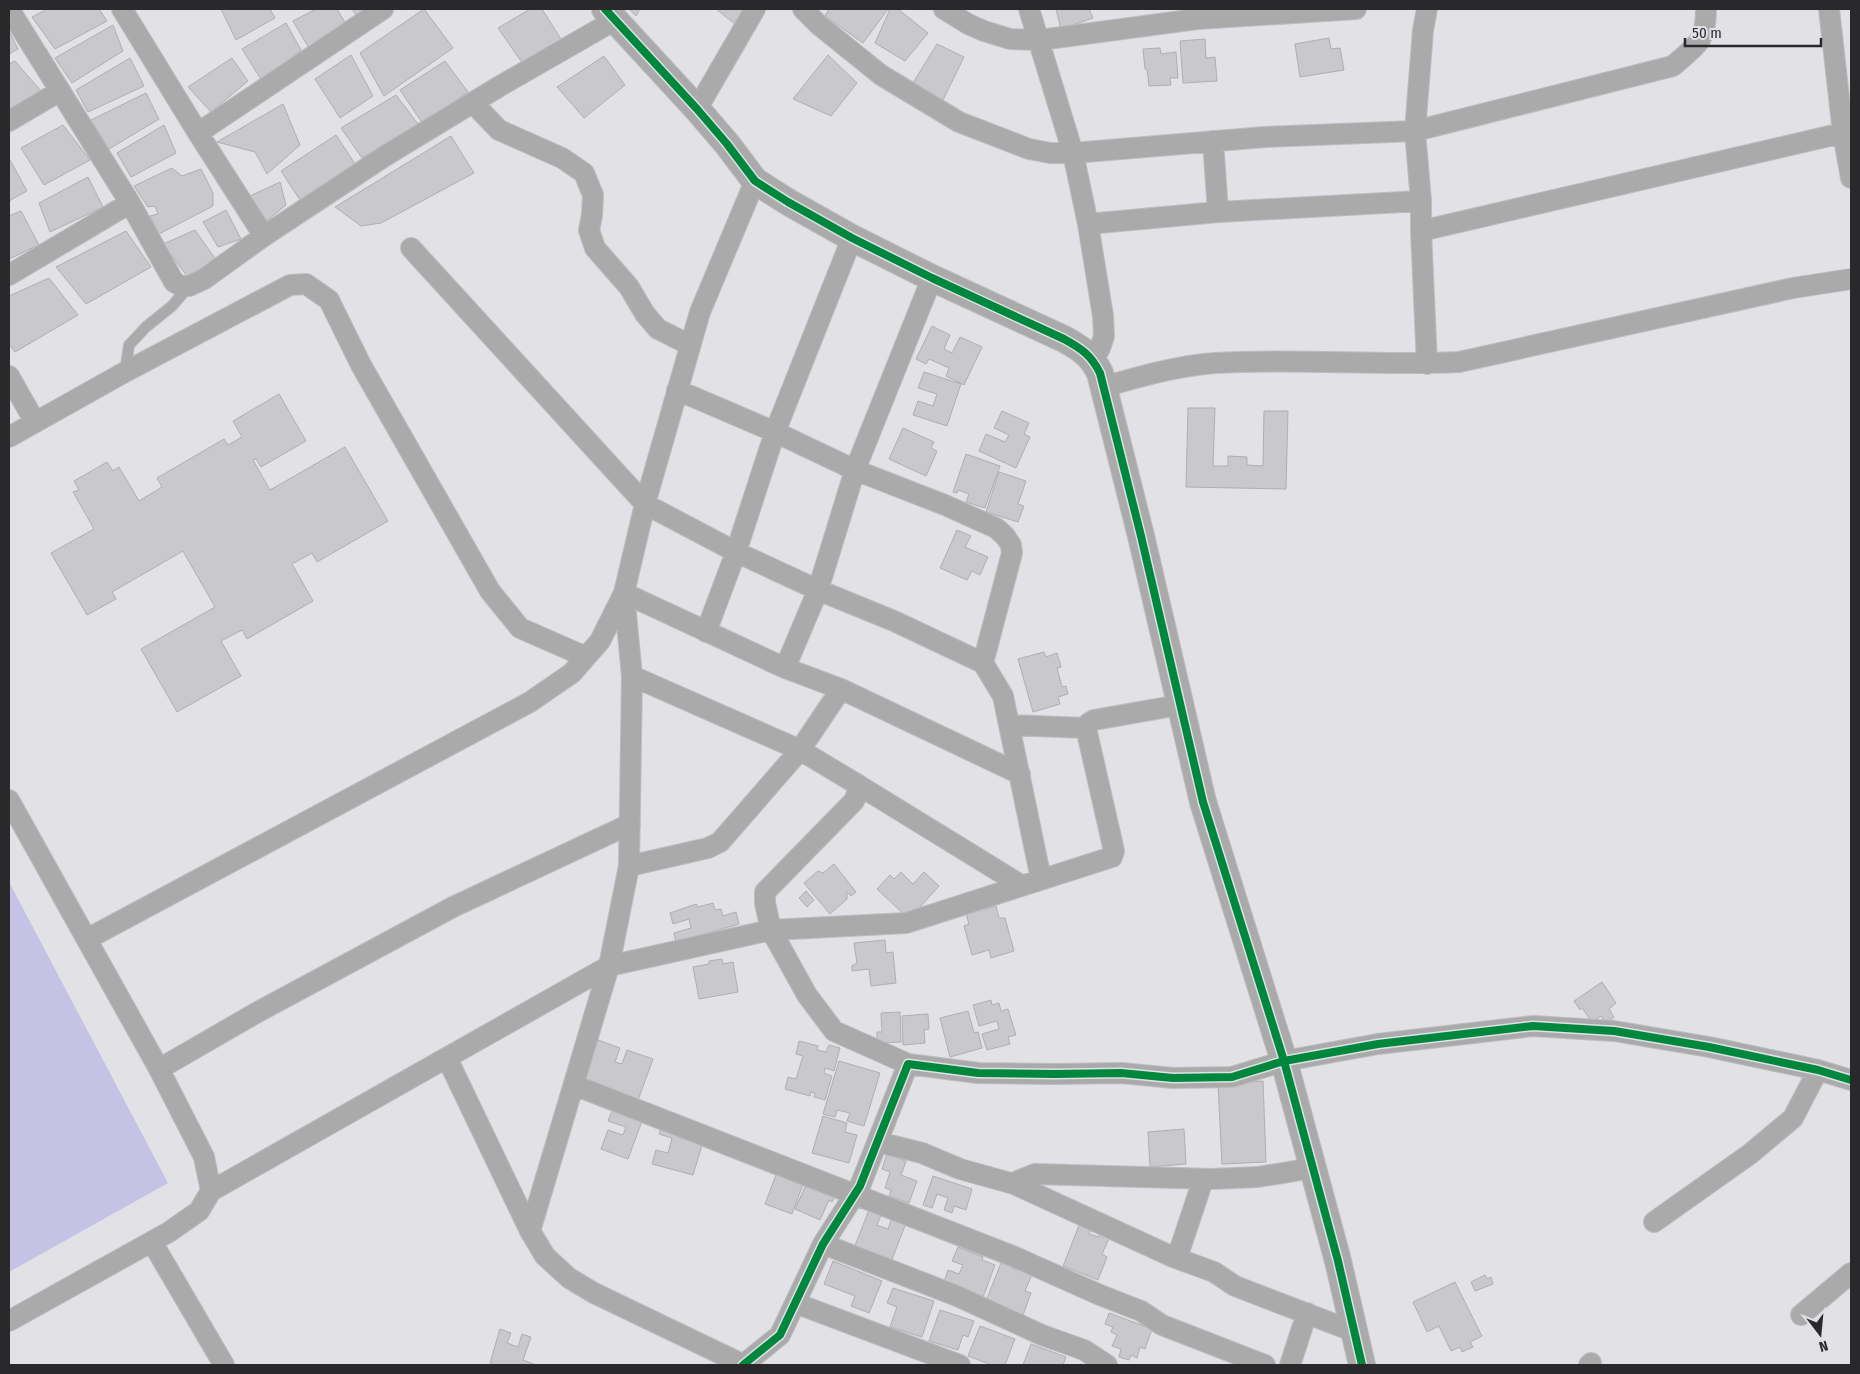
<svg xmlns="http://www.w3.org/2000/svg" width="1860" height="1374" font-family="'Fira Sans Condensed',sans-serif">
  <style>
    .green { fill: #c4c3e5 }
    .building { fill: #c9c9cd; stroke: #afafb2 }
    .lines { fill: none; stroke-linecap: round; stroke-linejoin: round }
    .service-casing { stroke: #bdbdc0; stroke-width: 12 }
    .minor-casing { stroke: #bdbdc0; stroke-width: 22 }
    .tertiary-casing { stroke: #bdbdc0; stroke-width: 28 }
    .service { stroke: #aaaaab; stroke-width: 10 }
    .minor { stroke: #aaaaab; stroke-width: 20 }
    .tertiary { stroke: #aaaaab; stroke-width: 26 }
    .cycleway-casing { stroke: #e0e0e7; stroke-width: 11 }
    .cycleway { stroke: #00873e; stroke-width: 8 }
  </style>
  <rect width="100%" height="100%" fill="#e1e1e6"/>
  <path class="green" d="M9,882L168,1183L9,1272Z"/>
  <path class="building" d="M47,9H99L107,21L55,49L32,17Z
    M221,9H270L275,18L236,40Z
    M316,9H337L350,31L313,55L293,21Z
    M352,9H367L356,15Z
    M424,9L453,48L384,96L360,53Z
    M530,9H542L561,39L523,64L498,28Z
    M629,9H640L636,16Z
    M716,9H743L735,24Z
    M829,9H888L863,43L825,16Z
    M890,9H898L928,33L905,61L875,43Z
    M1056,9H1089L1093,18L1061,29Z
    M286,23L301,50L262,81L242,49Z
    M113,25L123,51L72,83L55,58Z
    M9,31L18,49L9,54Z
    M1329,38L1331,49L1340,48L1344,70L1300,77L1295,44Z
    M1205,39L1206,58L1215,57L1217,81L1183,83L1180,41Z
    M937,44L964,57L942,102L908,91Z
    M1160,48L1161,54L1176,52L1178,78H1170L1171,85L1149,86L1147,69H1145L1143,49Z
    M351,55L373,96L340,118L315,79Z
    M828,55L857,83L831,116L793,99Z
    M604,56L625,85L584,118L557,87Z
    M130,58L144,86L88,112L76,90Z
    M232,58L248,81L211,112L188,87Z
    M15,61L41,91L9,111V64Z
    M445,61L468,92L423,124L400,90Z
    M146,93L159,119L109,149L91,120Z
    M396,95L418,124L362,158L341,128Z
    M283,104L300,145L267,174L255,152L217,142Z
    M63,125L90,160L44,185L21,148Z
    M164,125L176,153L131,177L117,153Z
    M336,135L357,167L300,200L281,171Z
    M451,136L474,173L381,223L361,226L335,207Z
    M9,158L27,191L9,201Z
    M172,168L182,176L201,169L213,193V206L159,234L150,216L158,214L155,206L148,207L134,186Z
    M88,177L103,207L50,232L39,203Z
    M280,182L286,205L264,223L248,197Z
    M226,210L241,239L218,247L203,222Z
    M21,211L39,245L9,259V216Z
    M195,230L217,261L187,276L163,244Z
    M126,231L151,267L86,304L56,267Z
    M49,278L78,315L15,352L9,344V296Z
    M932,326L950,335L944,349L952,353L960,337L982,347L964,385L946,376L949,368L929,359L926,364L916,359Z
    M924,372L961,384L947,426L913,415L918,401L933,406L937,394L918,388Z
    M279,394L306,441L261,467L256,459L253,460L270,490L345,447L388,521L317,562L312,553L292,564L313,601L247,639L242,630L221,641L241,676L177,712L141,649L215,607L183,551L112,592L116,599L87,615L51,553L94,529L73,492L79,490L74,481L107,462L113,471L119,467L139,501L162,487L157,478L224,439L228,445L242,437L233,421Z
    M1188,408H1215L1213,466H1228V456L1247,457V465L1263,466L1264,411H1288L1286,489L1186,487Z
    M1002,411L1029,423L1024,434L1030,437L1016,468L979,451L986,434L1005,442L1009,435L994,428Z
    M903,428L934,442L931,448L937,451L926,476L889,459Z
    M966,454L1000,466L985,508L966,502L969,494L958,490L957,493L953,492Z
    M999,472L1026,481L1018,504L1024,506L1018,522L986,512Z
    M957,530L971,536L965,547L988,557L980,575L972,571L967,580L940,568Z
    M1044,652L1046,657L1057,653L1061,667L1057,668L1062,687L1066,686L1068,694L1058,697L1060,704L1033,712L1018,659Z
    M834,864L856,892L851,896L847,892V899L830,914L804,883L818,871L823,873Z
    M901,872L913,884L924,872L939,886L909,919L877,889L890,875L894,879Z
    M806,891L814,900L807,907L799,898Z
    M713,903L715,910L721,909L723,916L736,912L739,924L676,942L674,933L691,928L689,919L673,924L670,913L696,904L698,907Z
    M996,906L999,918H1005L1014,951L991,958L989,950L972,955L964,926L969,924L966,914Z
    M885,940L886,953L893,952L896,983L871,986L869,969L852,971V966L857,963L854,943Z
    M722,959L723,964L733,962L738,992L699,999L693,967L709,964V961Z
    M1602,982L1616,1003L1609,1009L1614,1017L1606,1023L1601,1016L1592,1022L1582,1008L1580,1010L1574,1001Z
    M991,1000L992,1005L999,1003L1001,1011L1008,1009L1016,1035L1008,1037L1010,1044L987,1050L982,1034L999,1029L997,1021L979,1026L973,1005Z
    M968,1011L974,1033L978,1032L982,1048L950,1057L940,1018Z
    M900,1012L901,1042L877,1043V1032H882L881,1013Z
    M928,1014L929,1029L924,1030L925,1043L903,1045L902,1016Z
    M598,1040L620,1048L615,1062L622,1064L627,1050L653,1059L638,1100L583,1080Z
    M799,1041L818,1046L817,1050L826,1052L829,1045L840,1048L834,1071L825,1068L824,1073L832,1076L825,1100L814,1097L815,1093L811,1092L810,1096L785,1089L788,1077L796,1079L803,1056L796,1054Z
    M839,1061L880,1073L864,1126L847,1121L850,1113L837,1110L835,1117L823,1114Z
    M1263,1081L1266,1162L1222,1164L1218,1084Z
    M612,1111L642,1121L628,1159L601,1149L608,1130L623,1135L626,1127L608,1121Z
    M823,1116L847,1123L845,1132L857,1135L849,1163L812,1153Z
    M661,1127L704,1139L693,1175L652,1164L656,1150L668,1153L672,1138L659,1134Z
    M1184,1129L1186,1164L1150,1167L1148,1132Z
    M887,1154L906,1161L901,1175L917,1181L909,1203L889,1196L891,1190L885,1188L890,1172L882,1169Z
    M776,1175L795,1181L805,1179L792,1214L765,1204Z
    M933,1176L972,1189L966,1210L954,1206L952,1213L944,1210L948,1198L937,1194L932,1208L923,1205Z
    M806,1185L837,1192L832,1202L829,1200L820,1220L795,1209Z
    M869,1210L881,1215L877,1225L888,1229L892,1218L906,1223L891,1262L854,1248Z
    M1080,1223L1092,1228L1089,1234L1099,1237L1101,1232L1110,1236L1102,1254L1107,1257L1098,1280L1063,1266Z
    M958,1247L983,1257L982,1260L995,1265L983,1297L944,1282L948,1270L959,1274L963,1265L952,1261Z
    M1003,1258L1012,1262V1268L1019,1270L1021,1265L1034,1270L1025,1291L1031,1293L1023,1315L986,1301Z
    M833,1261L882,1281L869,1313L851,1306L855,1296L824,1284Z
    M1485,1275L1487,1279L1491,1277L1493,1284L1475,1291L1471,1282Z
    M1455,1282L1482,1336L1470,1342L1473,1347L1462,1352L1460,1347L1451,1351L1439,1326L1427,1332L1413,1302Z
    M893,1288L934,1301L922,1337L890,1327L897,1307L887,1303Z
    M940,1310L974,1321L968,1337L963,1335L958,1350L929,1341Z
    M1109,1313L1152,1329L1145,1349L1140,1347L1137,1358L1131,1355L1129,1360L1119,1357L1121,1349L1112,1346L1117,1335L1111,1332L1113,1327L1105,1324Z
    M980,1326L1015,1339L1005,1365H992L968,1356Z
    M500,1329L511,1333L507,1343L518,1347L522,1334L531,1337L523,1360L536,1365H495L490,1363Z
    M1031,1344L1066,1357L1063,1365H1023Z"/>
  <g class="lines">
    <g class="service-casing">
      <path id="service" d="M125,372L129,345L146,327L172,306L189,286"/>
    </g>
    <g class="minor-casing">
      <path id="minor" d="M9,9L130,203L174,282L181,286H189L204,279L264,236L385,156L500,86L615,20
        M122,9L198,133L264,236
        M803,9L819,25L881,75L959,122L1029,149L1050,153H1073L1265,137L1415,131L1673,66C1697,44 1706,43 1706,9
        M944,9L968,24L984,31L1010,39L1040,40L1197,19L1356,9
        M1029,9L1073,153L1088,224L1103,316L1104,336L1100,348L1093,360
        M1427,9L1423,30L1415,131L1421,201V231L1427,364
        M1829,9L1843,133L1851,178
        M473,103L499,130L562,158L584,173L593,195L592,215L589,230L595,248L629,287L645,314L658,329L690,345
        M697,109L755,9
        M9,121L60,91
        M198,133L383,9
        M1213,141L1218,212
        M1088,224L1218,212L1421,201
        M1421,231L1851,131
        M852,238L775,432L855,470L945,505L996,528L1005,536L1011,545L1012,553L983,663
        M411,248L645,504L736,552L818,590L894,621L983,663L1003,696L1041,879
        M9,275L130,203
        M9,376L35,422
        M1104,387C1141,376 1177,366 1215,363C1296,358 1378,366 1459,362L1793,288L1851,279
        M677,390L775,432L736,552L706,632
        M9,437L125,372L290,285L306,284L329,300L361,365L490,591L520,628L586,657
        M785,668L818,590L855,470L932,278
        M1009,725L1086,728
        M860,786L1021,885
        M9,800L159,1069L204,1157L211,1191L199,1211L169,1232L9,1321
        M629,866L708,848L720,842L800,750L841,689
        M87,939L530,702L572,673L600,641L624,593L645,504L700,312L755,181
        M447,1058L530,1231L545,1256L569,1278L594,1293L744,1365
        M908,1064L834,1031L807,995L771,930L906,923L1112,857L1114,851L1086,728L1089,723L1094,720L1179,705
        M159,1069L256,1013L453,907L630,824
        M574,1085L1015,1257L1100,1295L1141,1311L1162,1325L1265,1365
        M878,1142L922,1153L960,1169L1014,1184L1020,1180L1035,1174L1212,1179L1258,1177L1313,1168
        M1014,1184L1173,1257L1214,1272L1235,1286L1355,1332
        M211,1191L609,966L771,930L765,903V892L854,801L860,786L800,750L632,676
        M1654,1222L1750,1154L1793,1118L1818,1070
        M530,1231L609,966L629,866L632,676L624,593L785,668L841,689L1020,774
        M152,1242L224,1365
        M823,1244L957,1296L1042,1335L1084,1350L1107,1365
        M1177,1258L1203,1180
        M795,1303L960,1365
        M1801,1315L1851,1273
        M743,1365L780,1335L823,1244L860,1186L908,1064L978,1073L1055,1074L1121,1073L1173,1078L1232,1077L1284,1061L1378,1044L1533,1026L1614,1031L1709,1047L1818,1070L1851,1080
        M1290,1365L1307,1313
        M1589,1365L1591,1363"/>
    </g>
    <g class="tertiary-casing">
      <path id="tertiary" d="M605,9L697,109L727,144L755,181L788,202L852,238L932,278L1064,339C1082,349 1091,355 1100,373L1141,536L1203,802L1284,1061L1338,1261L1362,1365"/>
    </g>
    <use href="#service" class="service"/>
    <use href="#minor" class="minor"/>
    <use href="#tertiary" class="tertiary"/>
    <g class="cycleway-casing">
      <path id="cycleway" d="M605,9L697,109L727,144L755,181L788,202L852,238L932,278L1064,339C1082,349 1091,355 1100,373L1141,536L1203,802L1284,1061L1338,1261L1362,1365
        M743,1365L780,1335L823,1244L860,1186L908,1064L978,1073L1055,1074L1121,1073L1173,1078L1232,1077L1284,1061L1378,1044L1533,1026L1614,1031L1709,1047L1818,1070L1851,1080"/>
    </g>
    <use href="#cycleway" class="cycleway"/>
  </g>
  <rect width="1860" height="1374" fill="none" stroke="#29292c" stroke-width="20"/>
  <g transform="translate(1820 1334) rotate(164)" stroke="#e0e0e7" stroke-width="4" paint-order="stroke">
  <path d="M0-4L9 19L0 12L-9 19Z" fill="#29292c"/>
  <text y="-8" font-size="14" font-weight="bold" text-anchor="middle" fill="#29292c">N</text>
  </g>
  <path d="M1685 38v8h136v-8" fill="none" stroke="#29292c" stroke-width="2.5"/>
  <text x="1692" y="38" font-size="15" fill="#29292c" stroke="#e0e0e7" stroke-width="4" paint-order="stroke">50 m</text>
</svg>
